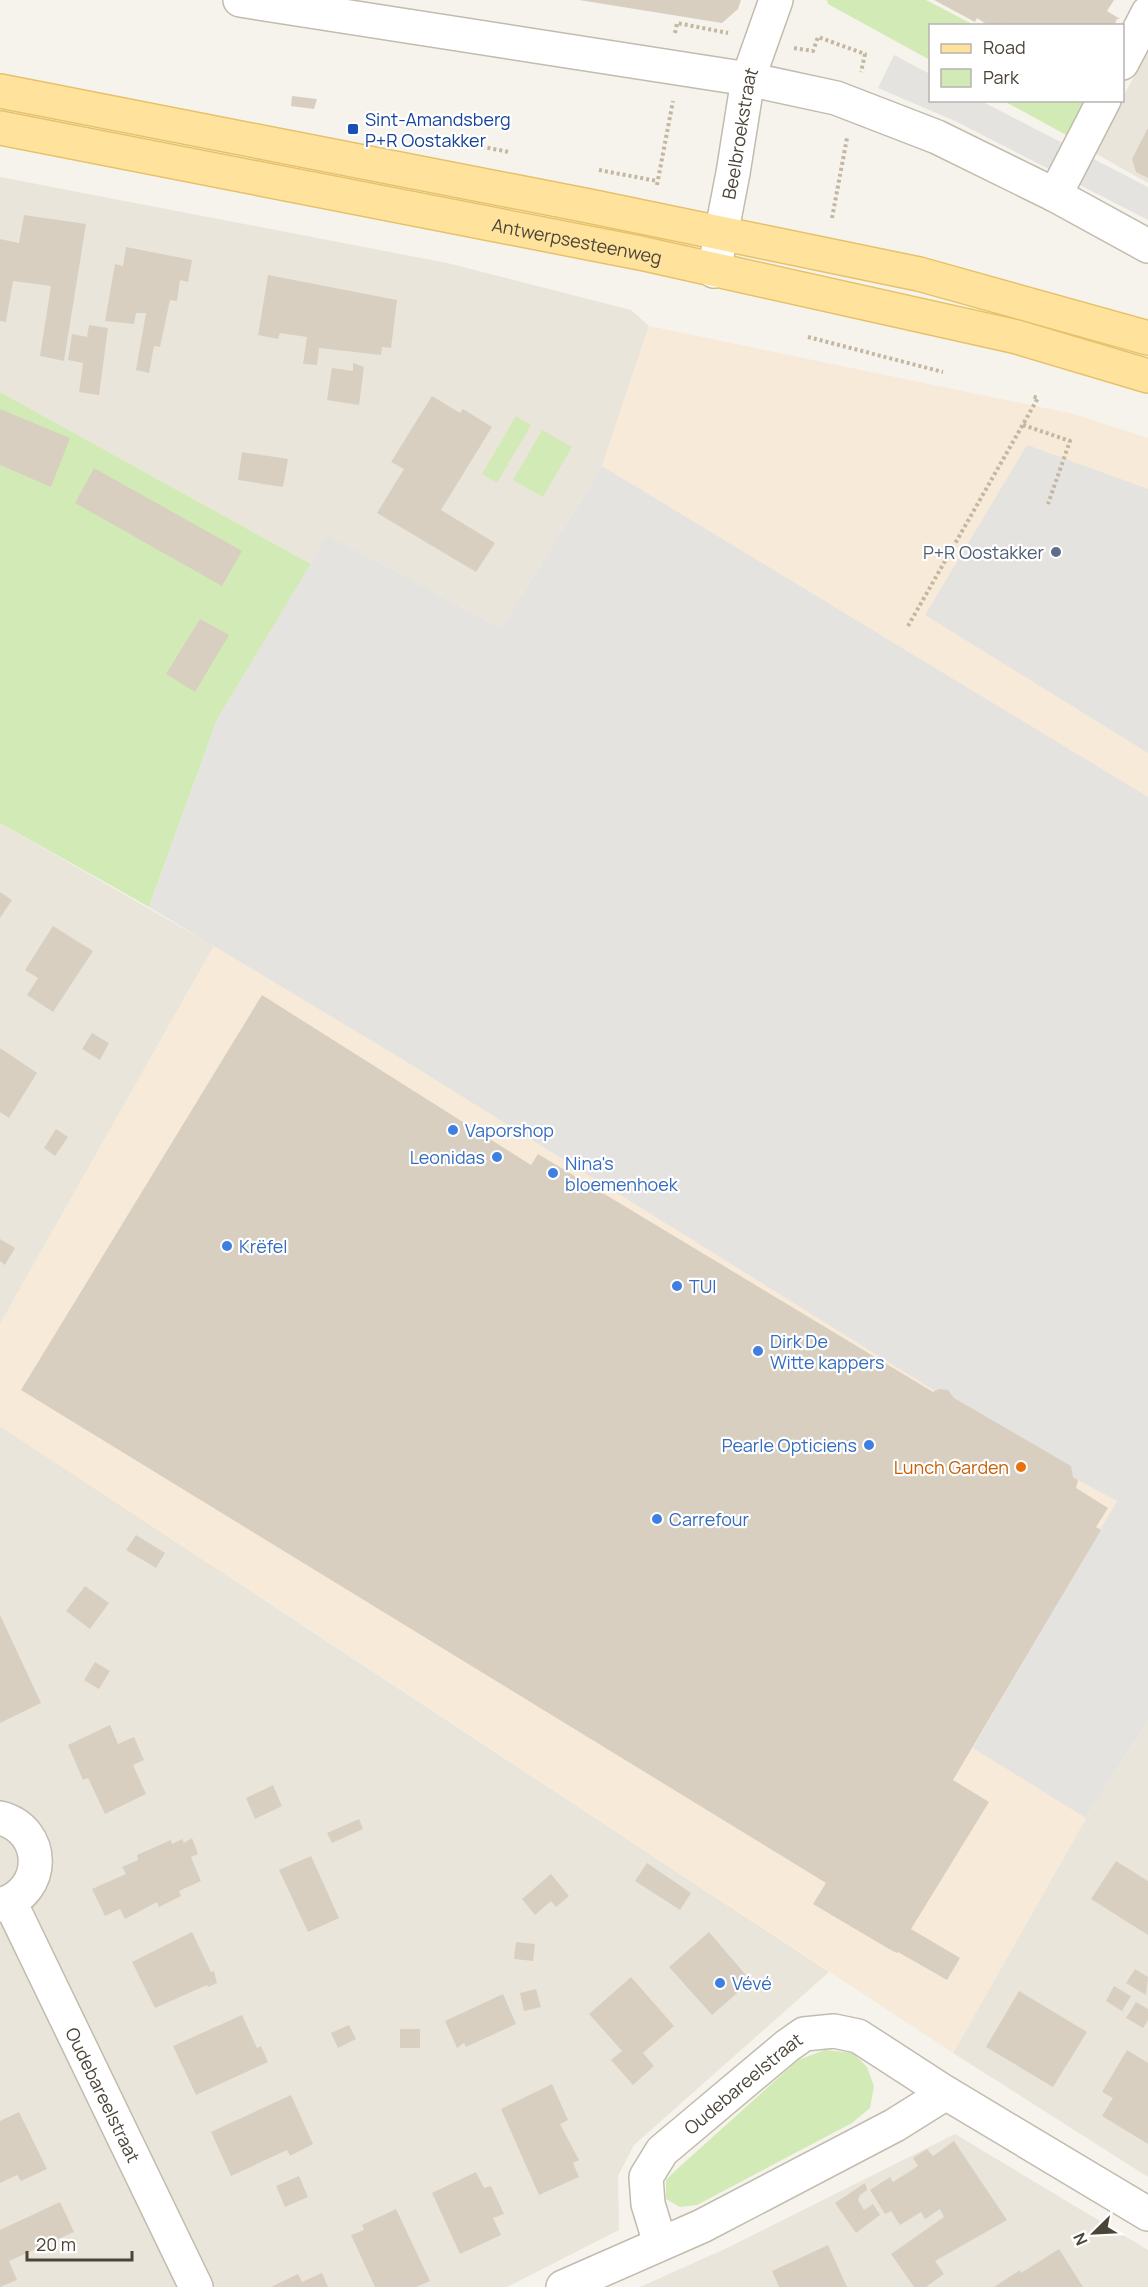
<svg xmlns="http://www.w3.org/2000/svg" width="1148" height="2287" font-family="Manrope,sans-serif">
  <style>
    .residential { fill: #eae5da }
    .commercial { fill: #f7ead8 }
    .green { fill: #d2eab5 }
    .parking { fill: #e5e3e0 }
    .building { fill: #d8cfc1 }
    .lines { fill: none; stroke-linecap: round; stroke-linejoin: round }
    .minor-casing { stroke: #c2bbae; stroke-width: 36 }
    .major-casing { stroke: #e6c16a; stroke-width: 36 }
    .path { stroke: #c4b79f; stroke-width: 4; stroke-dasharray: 3 3; stroke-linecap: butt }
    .minor { stroke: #fff; stroke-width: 33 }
    .major { stroke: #ffe39c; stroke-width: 33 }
    .transit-dot { fill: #1a4fb4; stroke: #fff; stroke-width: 2 }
    .service-dot { fill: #5c6f8a; stroke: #fff; stroke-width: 2 }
    .shop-dot { fill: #3f7fe0; stroke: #fff; stroke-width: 2 }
    .food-dot { fill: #e8710a; stroke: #fff; stroke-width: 2 }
    .labels { text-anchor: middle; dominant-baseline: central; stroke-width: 4.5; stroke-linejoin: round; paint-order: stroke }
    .transit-label { font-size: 18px; fill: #164399; stroke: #fff; text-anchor: start }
    .street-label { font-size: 18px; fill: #4b4439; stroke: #fff }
    .service-label { font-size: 18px; fill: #4e5e75; stroke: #fff; text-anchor: end }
    .shop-label { font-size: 18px; fill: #366cbe; stroke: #fff; text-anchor: start }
    .food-label { font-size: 18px; fill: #c56008; stroke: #fff; text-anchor: end }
  </style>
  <rect width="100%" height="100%" fill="#f6f3ec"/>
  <path class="residential" d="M1148,51V183L1093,152Z
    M0,177L447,263L631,310L649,326L602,466L501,628L329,536L311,564L0,392Z
    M0,823L214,946L0,1324Z
    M0,1426L829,1972L634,2145L618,2176L619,2230L507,2287H0Z
    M1148,1720V2177L953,2053L1086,1818Z
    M955,2134L1148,2250V2287H640L727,2248Z"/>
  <path class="commercial" d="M649,326L1074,414L1148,438V1720L1086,1818L953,2053L0,1426V1324L214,946L149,907L328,535L501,628L602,466Z"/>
  <path class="green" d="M827,0H926L974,25L930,26V60L828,4Z
    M1004,101H1087L1068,136Z
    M0,392L311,564L217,720L149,907L0,823Z
    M516,416L531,425L497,483L482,474Z
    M542,430L572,447L543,497L513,480Z
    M825,2050L853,2053L867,2067L874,2086L870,2108L852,2123L697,2205L680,2207L666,2199V2180L676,2170L798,2060Z"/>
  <path class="parking" d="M894,55L930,74V100L981,101L1148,187V220L955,121L878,88Z
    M1027,445L1148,489V753L925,615Z
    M602,466L1148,797V1720L1086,1818L973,1748L1117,1501L1078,1480L402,1059L149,907L217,720L328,535L501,628Z"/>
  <path class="building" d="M579,0H741L738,9L722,23Z
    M934,0H1114L1107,11L1120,19H1117L1114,26H1009L1005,23L1004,26H989L977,18L975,22Z
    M292,96L317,99L314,109L291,106Z
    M1148,128V178L1136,172L1132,159Z
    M24,215L86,224L64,361L40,356L51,286L13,281L6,322L0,321V239L19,243Z
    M126,247L192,260L188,282L180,280L177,301L170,300L160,347L154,346L149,373L136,370L146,313H136L134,324L105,321L115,264L123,266Z
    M268,275L397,300L391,348L382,347L381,355L319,348L317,365L303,364L307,337L280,333L278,339L258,335Z
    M89,325L108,328L99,395L79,392L83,363L68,360L72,334L87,337Z
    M353,363L364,367L359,405L327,400L332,368L353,371Z
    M432,396L460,413L463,409L492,427L441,510L495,543L476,572L377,513L404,469L391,462Z
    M0,409L70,438L51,487L0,465Z
    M242,452L288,459L283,487L238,480Z
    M94,468L242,551L222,586L75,503Z
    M200,619L229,635L195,692L166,674Z
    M0,892L12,900L0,918Z
    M53,926L93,951L53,1012L27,995L38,978L25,970Z
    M262,995L531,1165L538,1154L933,1392L939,1389L948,1390L954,1398L1071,1466L1073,1477L1078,1480L1076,1488L1108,1508L1096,1527L1101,1530L953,1780L989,1802L911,1929L960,1958L947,1980L898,1952L897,1953L889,1949L813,1904L826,1883L21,1390Z
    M92,1033L109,1043L100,1060L82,1049Z
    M0,1048L37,1073L9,1118L0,1112Z
    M56,1129L68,1137L55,1156L44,1148Z
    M0,1239L15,1248L5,1265L0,1261Z
    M136,1535L165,1553L156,1568L126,1550Z
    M85,1586L109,1603L90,1629L66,1611Z
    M0,1615L41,1703L0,1723Z
    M95,1662L110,1671L99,1689L84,1680Z
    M110,1725L118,1744L134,1737L144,1760L133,1765L146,1794L105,1814L88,1778L83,1780L68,1745Z
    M273,1785L282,1806L255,1819L246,1798Z
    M359,1819L363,1829L332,1843L327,1833Z
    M192,1838L198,1854L191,1857L201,1881L179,1891L181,1896L159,1907L157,1902L125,1919L120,1909L105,1916L92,1889L126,1874L122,1867L138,1860L137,1855L171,1840L172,1844L182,1839L184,1843Z
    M311,1856L339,1918L308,1932L279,1870Z
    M1116,1861L1148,1881V1935L1091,1899Z
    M647,1863L691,1893L680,1910L635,1881Z
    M551,1874L569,1896L556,1907L551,1901L535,1915L522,1899Z
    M192,1932L211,1972L214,1971L217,1983L208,1987L207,1985L155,2008L132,1962Z
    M709,1932L751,1981L712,2015L669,1967Z
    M516,1942L535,1944L533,1961L514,1959Z
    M1135,1969L1148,1977L1146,1995L1126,1983Z
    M631,1977L674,2026L643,2053L654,2066L633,2085L611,2060L622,2051L589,2014Z
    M1114,1986L1131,1996L1122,2011L1106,2001Z
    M536,1989L541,2007L524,2011L520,1993Z
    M1019,1991L1087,2032L1053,2087L986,2047Z
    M503,1994L516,2024L466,2047L464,2043L457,2048L445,2021Z
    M1136,2002L1148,2009V2020L1143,2028L1126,2018Z
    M242,2015L257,2048L261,2046L268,2062L196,2095L173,2046Z
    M349,2025L356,2039L338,2048L331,2033Z
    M400,2029H420V2048H400Z
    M1127,2050L1148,2063V2144L1102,2116L1113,2098L1102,2092Z
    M552,2084L568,2120L560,2124L579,2160L573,2163L579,2177L539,2195L501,2109Z
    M291,2095L313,2144L290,2156L287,2150L231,2176L211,2132Z
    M19,2112L47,2169L21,2181L17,2175L0,2183V2121Z
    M954,2141L1007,2220L935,2261L944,2274L926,2287H914L891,2254L944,2217L940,2209L925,2219L921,2212L900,2225L891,2211L885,2214L870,2190L890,2177L893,2182L918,2166L913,2158L927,2149L933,2156Z
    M476,2172L484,2188L491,2186L504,2214L493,2218L501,2235L460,2254L432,2193Z
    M299,2176L308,2197L285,2207L276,2186Z
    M865,2183L867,2190L860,2195L858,2200L864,2210L873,2204L880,2215L856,2233L835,2203Z
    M60,2202L74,2232L9,2261L17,2280L0,2287V2230Z
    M396,2209L430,2281L416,2287H375L351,2235L364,2230L362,2225Z
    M828,2245L847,2287H779L772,2271Z
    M1059,2249L1083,2287H994L1020,2270L1021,2273Z
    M322,2273L328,2287H271L298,2274L302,2282Z"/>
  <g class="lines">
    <g class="minor-casing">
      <g id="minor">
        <path d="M240,0L748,79L836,98L937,137L1055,195L1148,246"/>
        <path d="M1122,63L1148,13"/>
        <path d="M1055,195L1104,100"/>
        <path id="s1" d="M714,271L733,173L748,79L776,0"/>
        <path d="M0,1818C47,1830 47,1892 0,1905"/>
        <path id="s2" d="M10,1902L196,2287"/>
        <path id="s3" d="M660,2243L648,2204L646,2177L662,2151L787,2046L804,2034L834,2031L858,2036L946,2093L1148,2214"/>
        <path d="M563,2287L702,2226L895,2125L946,2093"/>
      </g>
    </g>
    <g class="major-casing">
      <g id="major">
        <path d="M0,91L589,206L919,274L1148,338"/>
        <path id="s4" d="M0,128L640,253L1017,337L1148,376"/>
      </g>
    </g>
    <path class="path" d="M675,33L677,23L728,33
      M794,48L813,51L818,37L865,54L861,72
      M458,142L509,152
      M599,170L657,181
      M657,185L673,101
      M832,218L847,138
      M808,337L943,372
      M1023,425L1070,441L1048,504
      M908,626L1038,398L1031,396"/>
    <use href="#minor" class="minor"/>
    <use href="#major" class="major"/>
  </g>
  <rect class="transit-dot" x="347" y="123" width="12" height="12" rx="3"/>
  <circle class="service-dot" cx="1056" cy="552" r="6"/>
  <g class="shop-dot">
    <circle cx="453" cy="1130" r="6"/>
    <circle cx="497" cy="1157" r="6"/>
    <circle cx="553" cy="1173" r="6"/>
    <circle cx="227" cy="1246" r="6"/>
    <circle cx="677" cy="1286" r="6"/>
    <circle cx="758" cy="1351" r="6"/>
    <circle cx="869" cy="1445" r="6"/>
    <circle cx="657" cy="1519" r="6"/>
    <circle cx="720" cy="1983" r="6"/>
  </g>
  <circle class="food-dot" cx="1021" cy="1467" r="6"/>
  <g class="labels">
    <g class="transit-label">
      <text x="365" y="119">Sint-Amandsberg<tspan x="365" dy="21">P+R Oostakker</tspan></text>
    </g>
    <g class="street-label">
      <text stroke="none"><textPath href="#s1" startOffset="140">Beelbroekstraat</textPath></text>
      <text stroke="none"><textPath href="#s4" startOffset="588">Antwerpsesteenweg</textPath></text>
      <text stroke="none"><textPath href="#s3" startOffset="204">Oudebareelstraat</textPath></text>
      <text stroke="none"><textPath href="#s2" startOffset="214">Oudebareelstraat</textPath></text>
    </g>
    <g class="service-label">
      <text x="1044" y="552">P+R Oostakker</text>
    </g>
    <g class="shop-label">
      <text x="465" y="1130">Vaporshop</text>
      <text x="485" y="1157" text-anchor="end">Leonidas</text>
      <text x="565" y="1163">Nina's<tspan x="565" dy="21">bloemenhoek</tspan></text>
      <text x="239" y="1246">Krëfel</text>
      <text x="689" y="1286">TUI</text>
      <text x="770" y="1341">Dirk De<tspan x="770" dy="21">Witte kappers</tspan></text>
      <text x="857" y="1445" text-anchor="end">Pearle Opticiens</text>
      <text x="669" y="1519">Carrefour</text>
      <text x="732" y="1983">Vévé</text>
    </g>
    <g class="food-label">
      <text x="1009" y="1467">Lunch Garden</text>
    </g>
  </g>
  <rect x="929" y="24" width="195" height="78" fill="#ffffff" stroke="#b7b4b0" stroke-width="1.5"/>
  <rect x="941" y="44" width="30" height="9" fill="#ffe39c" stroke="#b7b4b0" stroke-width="1.5"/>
  <text x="983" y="54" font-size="18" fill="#4b4439">Road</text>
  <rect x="941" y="69" width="30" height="18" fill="#d2eab5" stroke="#b7b4b0" stroke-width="1.5"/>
  <text x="983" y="84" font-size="18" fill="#4b4439">Park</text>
  <g transform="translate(1094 2233) rotate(246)" stroke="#ffffff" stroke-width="4.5" paint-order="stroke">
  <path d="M0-4.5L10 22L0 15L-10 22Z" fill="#4b4439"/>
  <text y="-9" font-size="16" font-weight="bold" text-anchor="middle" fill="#4b4439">N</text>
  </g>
  <path d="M27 2251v9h105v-9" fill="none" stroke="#4b4439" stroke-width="3"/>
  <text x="36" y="2251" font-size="18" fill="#4b4439" stroke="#ffffff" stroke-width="4.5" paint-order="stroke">20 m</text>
</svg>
